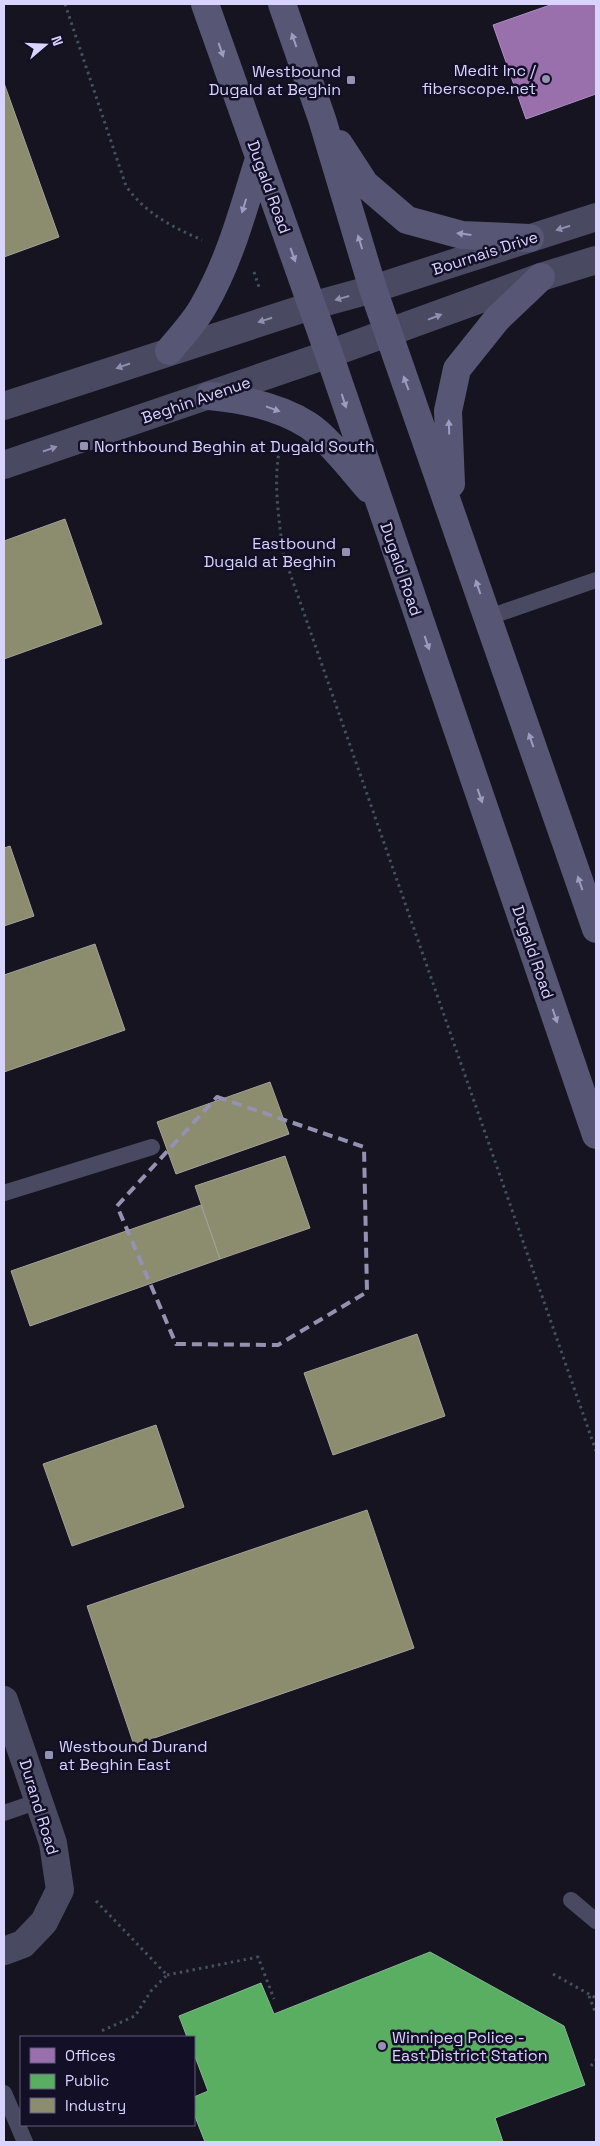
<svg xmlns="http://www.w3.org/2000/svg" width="600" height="2146" font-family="'Space Grotesk',sans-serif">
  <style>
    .offices { fill: #9970ab; stroke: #ac8ec4 }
    .public { fill: #5aae61; stroke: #80b990 }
    .industry { fill: #8c8c6e; stroke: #a3a29a }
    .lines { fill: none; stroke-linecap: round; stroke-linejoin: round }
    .path { stroke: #44505f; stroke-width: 3; stroke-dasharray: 2.5 4; stroke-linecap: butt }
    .service { stroke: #4a4962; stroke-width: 16 }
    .minor { stroke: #4a4962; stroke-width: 28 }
    .tertiary { stroke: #4a4962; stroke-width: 28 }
    .secondary { stroke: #575674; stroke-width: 28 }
    .oneway { fill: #9e9bc0 }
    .oneway2 { fill: #928eb0 }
    .marked { fill: none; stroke: #9591b1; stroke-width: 4; stroke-dasharray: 10 6; stroke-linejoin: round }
    .poi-dot { fill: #9591b1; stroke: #130f26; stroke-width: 2 }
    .labels { text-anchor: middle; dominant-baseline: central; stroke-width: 5; stroke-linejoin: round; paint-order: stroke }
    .poi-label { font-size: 16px; fill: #d9d4ff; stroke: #130f26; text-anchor: end }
    .street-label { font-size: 16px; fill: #d9d4ff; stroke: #130f26 }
  </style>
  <rect width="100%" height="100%" fill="#161421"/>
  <path class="offices" d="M553,4H596V94L526,119L493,25Z"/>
  <path class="public" d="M430,1952L564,2026L585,2085L495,2118L503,2142H205L194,2114V2097L208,2091L194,2054V2037H187L179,2016L261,1983L274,2014Z"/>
  <path class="industry" d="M4,83L59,237L4,257Z
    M65,519L102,624L4,659V541Z
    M10,846L34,916L4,926V848Z
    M95,944L125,1030L4,1072V975Z
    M270,1082L289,1134L176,1174L157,1122Z
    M285,1156L310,1228L220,1259L195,1186Z
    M201,1205L220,1259L30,1326L11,1271Z
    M417,1334L445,1416L333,1455L304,1373Z
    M156,1425L184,1507L72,1546L43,1464Z
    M367,1510L414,1648L134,1745L87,1606Z"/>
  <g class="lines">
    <path class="path" d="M65,4L126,186C145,213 172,227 202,240
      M254,272L260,290
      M281,443C272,479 279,517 283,553L596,1451
      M96,1901L167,1975L151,1991L135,2016L99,2032
      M553,1974L596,1998
      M167,1975L258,1957L274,1999
      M589,1996L596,2014
      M591,2066L596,2060"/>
    <path class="service" d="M489,617L596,580
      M4,1193L152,1147
      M4,1813L39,1801
      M571,1900L596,1921
      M4,2093L25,2142"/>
    <path class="minor" d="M4,406L311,306
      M4,465L329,354
      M4,1700L53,1843L60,1890L44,1922L23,1944L4,1951"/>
    <path class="tertiary" d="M311,306L373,289L596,217
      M329,354L541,277L596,260"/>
    <path class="secondary" d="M205,4L329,354L596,1135
      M282,4L322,119L373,289L596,929
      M339,144L365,184L407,220L462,235L530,238
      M169,351C181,336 195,322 204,305C230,260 243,210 259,159
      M209,396C243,399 278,406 308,425C326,436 354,472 369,489
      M451,484L448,411L457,369L497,319L541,277"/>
  </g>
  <defs><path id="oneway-solid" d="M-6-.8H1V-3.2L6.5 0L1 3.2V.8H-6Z" transform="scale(1.25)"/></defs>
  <g class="oneway">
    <use href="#oneway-solid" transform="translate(294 40) rotate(-109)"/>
    <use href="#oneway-solid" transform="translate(221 50) rotate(71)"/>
    <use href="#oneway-solid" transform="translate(244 206) rotate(107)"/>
    <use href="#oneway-solid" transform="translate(464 234) rotate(-173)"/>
    <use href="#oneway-solid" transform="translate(360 242) rotate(-107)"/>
    <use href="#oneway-solid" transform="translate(293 255) rotate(70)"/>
    <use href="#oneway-solid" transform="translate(406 383) rotate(-110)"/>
    <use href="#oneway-solid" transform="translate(344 401) rotate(72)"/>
    <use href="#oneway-solid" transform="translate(273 409) rotate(20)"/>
    <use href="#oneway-solid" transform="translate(449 427) rotate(-92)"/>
    <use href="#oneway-solid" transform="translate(478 587) rotate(-109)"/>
    <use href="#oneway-solid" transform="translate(427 643) rotate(71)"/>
    <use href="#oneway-solid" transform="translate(531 740) rotate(-109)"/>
    <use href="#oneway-solid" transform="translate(480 796) rotate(71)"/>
    <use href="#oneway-solid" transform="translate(580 883) rotate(-109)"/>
    <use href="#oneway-solid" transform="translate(555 1016) rotate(71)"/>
  </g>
  <g class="oneway2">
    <use href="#oneway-solid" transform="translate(563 228) rotate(162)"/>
    <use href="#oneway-solid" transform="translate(342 298) rotate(164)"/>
    <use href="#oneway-solid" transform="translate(435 317) rotate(-21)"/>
    <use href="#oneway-solid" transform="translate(265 320) rotate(163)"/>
    <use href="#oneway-solid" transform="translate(123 366) rotate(161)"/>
    <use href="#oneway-solid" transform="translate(50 449) rotate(-19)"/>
  </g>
  <path class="marked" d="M217,1097L364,1147L367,1292L278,1345L176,1344L117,1206Z"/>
  <g class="poi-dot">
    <circle cx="546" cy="79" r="5"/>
    <rect x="346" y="75" width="10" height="10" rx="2.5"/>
    <rect x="79" y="441" width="10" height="10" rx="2.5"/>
    <rect x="341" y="547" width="10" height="10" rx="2.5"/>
    <rect x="44" y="1750" width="10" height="10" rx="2.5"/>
    <circle cx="382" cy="2046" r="5"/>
  </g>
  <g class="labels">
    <g class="poi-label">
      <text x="536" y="70">Medit Inc /<tspan x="536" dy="18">fiberscope.net</tspan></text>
      <text x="341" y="71">Westbound<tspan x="341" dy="18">Dugald at Beghin</tspan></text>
      <text x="94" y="446" text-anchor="start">Northbound Beghin at Dugald South</text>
      <text x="336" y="543">Eastbound<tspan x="336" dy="18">Dugald at Beghin</tspan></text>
      <text x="59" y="1746" text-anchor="start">Westbound Durand<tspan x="59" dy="18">at Beghin East</tspan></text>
      <text x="392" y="2037" text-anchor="start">Winnipeg Police -<tspan x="392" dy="18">East District Station</tspan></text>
    </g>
    <g class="street-label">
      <text transform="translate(269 187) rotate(70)">Dugald Road</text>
      <text transform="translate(485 253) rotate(-18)">Bournais Drive</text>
      <text transform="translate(196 400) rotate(-19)">Beghin Avenue</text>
      <text transform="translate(401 569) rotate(71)">Dugald Road</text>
      <text transform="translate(533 952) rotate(71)">Dugald Road</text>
      <text transform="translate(39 1807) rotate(73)">Durand Road</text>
    </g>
  </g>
  <rect width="600" height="2146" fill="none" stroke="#d9d4ff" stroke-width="10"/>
  <rect x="20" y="2036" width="175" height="90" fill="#130f26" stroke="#625e7d"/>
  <rect x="30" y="2048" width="25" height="15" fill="#9970ab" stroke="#625e7d"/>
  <text x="65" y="2061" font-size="15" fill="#d9d4ff">Offices</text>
  <rect x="30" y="2074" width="25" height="15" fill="#5aae61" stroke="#625e7d"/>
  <text x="65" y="2086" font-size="15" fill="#d9d4ff">Public</text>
  <rect x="30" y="2098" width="25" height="15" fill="#8c8c6e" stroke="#625e7d"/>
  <text x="65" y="2111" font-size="15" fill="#d9d4ff">Industry</text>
  <g transform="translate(45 45) rotate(71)" stroke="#130f26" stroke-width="4" paint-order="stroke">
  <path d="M0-4L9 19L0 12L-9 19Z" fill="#d9d4ff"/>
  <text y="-8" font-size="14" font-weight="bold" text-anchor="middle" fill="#d9d4ff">N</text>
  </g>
</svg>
